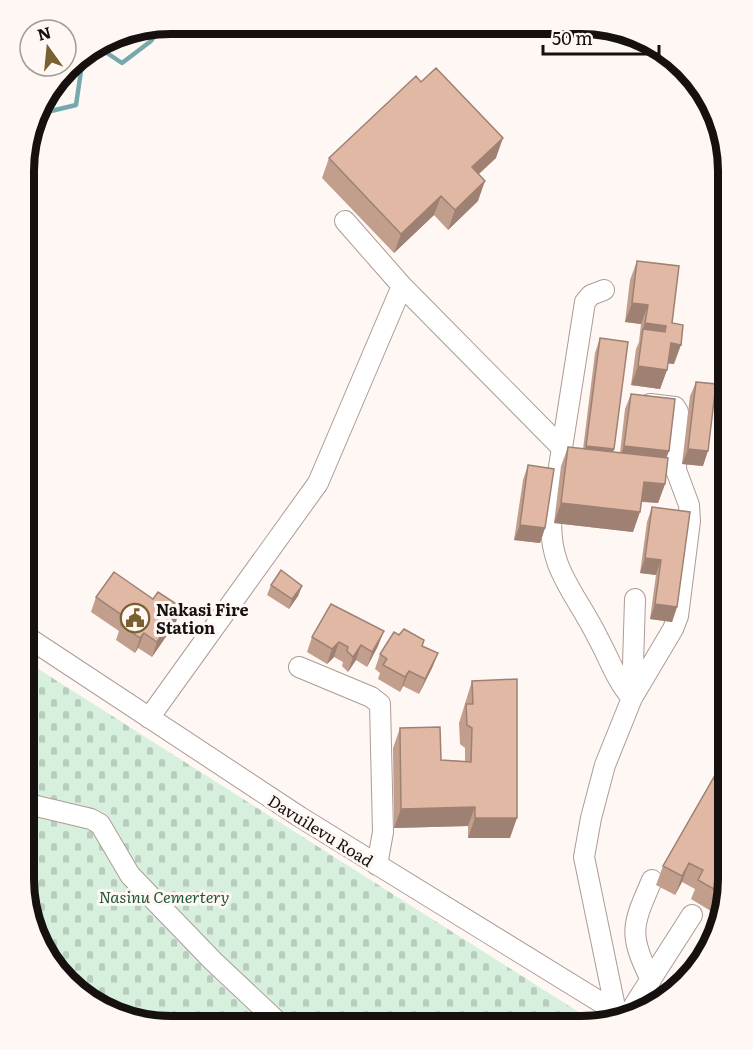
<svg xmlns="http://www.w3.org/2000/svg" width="753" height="1050" font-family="Literata,serif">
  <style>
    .cemetery { fill: url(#cemetery-stones) }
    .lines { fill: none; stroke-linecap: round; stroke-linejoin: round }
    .stream { stroke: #75a9ad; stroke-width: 4.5 }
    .minor-casing { stroke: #ac9c95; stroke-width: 22 }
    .minor { stroke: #fff; stroke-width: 20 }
    .wall { fill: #c29e8d }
    .shaded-wall { fill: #9e8173 }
    .building { fill: #e1b8a4; stroke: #9e8173; stroke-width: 1.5 }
    .labels { text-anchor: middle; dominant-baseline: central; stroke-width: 6; stroke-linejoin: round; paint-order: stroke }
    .poi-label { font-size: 16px; font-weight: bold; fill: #16110e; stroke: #fef7f4; text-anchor: start }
    .street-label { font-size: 16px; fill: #16110e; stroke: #fef7f4 }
    .park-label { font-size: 16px; font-style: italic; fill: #1e5a38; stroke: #fef7f4 }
    .rim { fill: none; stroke: #16110e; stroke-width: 8 }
  </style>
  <defs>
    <pattern id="cemetery-stones" width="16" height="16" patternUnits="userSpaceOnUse" patternTransform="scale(1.5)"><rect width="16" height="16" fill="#d7f0de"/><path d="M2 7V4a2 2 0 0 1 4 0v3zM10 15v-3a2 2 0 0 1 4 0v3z" fill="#b8cdbd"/></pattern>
  </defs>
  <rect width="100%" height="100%" fill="#fef7f4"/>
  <path class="cemetery" d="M24,660L596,1023L582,1026L152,1025L89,1001L39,944L24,879Z"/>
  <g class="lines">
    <path class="stream" d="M98,47L122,63L151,41L158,31
      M44,97L51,111L76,105L81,71L94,49"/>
    <g class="minor-casing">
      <path id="minor" d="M402,286L562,448
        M604,290L591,295L585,302L552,511C546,568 575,591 598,638C609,658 616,680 632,698L673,629L678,616L690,521L689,505L676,470L678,412L675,407L650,404
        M24,635L300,817L623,1016
        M299,667L371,697L380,704L383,832L377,865
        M149,718L318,483L402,286L345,221
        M24,803L91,819L100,824L130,875L213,961L281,1025
        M651,980C628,933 632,926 652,880
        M616,1012L584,857L591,818L605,765L632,698L635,599
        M628,1015L692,915"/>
    </g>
    <use href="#minor" class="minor"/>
  </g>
  <path class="wall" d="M329,158H496L478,174V201L448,230L434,215L394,253L322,178Z
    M637,261L672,323L674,364L668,363L667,370L660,389L631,385L636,349L639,342L641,324L625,322L630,280Z
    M600,338L614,449L613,452L620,453L625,409L631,394L669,451L666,458L665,484L658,503L642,502L633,532L554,523L561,466L568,447L583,449L595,353Z
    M696,382L703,466L682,464L690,396Z
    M528,465L545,528L540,543L514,540L523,480Z
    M652,507L677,607L672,622L650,619L656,575L640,573L647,522Z
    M271,585L302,586L298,596L289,609L267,595Z
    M96,597L176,622L152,657L138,648L135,653L116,640L119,631L91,612Z
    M312,637L378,646L367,667L356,660L348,672L342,666L343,662L334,657L327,664L307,652Z
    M422,646L438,653L432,668L419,694L403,686L400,692L378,679L380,673L375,669L380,654Z
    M472,681L510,838H468V826L394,828L393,748L400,728L441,760L465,761V748L460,744L459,723Z
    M718,770L729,889L719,916L691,899L695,889L682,882L675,895L656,885L663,866Z"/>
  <path class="shaded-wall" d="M503,138L496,158L465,187L472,167Z
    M485,181L478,201L448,230L455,210Z
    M441,196L434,215L394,253L401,234Z
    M632,303L648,305L641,324L625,322Z
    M645,323L666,326L659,345L643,329L638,342Z
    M671,343L681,345L674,364L664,363Z
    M638,366L667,370L660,389L631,385Z
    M586,446L614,449L609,464L581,461Z
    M624,446L669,451L663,466L619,460Z
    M688,449L708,451L703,466L682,464Z
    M644,482L665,484L658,503L637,501Z
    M561,503L640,512L633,532L554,523Z
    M520,525L545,528L540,543L514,540Z
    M645,558L661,560L656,575L640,573Z
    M302,586L298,596L289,609L292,599Z
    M655,604L677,607L672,622L650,619Z
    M181,607L176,622L152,657L157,642Z
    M384,631L378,646L367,667L372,652Z
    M144,633L138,648L135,653L140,638Z
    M339,642L334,657L327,664L332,649Z
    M361,645L356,660L348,672L353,657Z
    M438,653L432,668L419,694L425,679Z
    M409,671L403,686L400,692L405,677Z
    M475,807L468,826L394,828L401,809Z
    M475,818H517L510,838H468Z
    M689,863L682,882L675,895L682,876Z"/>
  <path class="building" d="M436,68L503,138L472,167L485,181L455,210L441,196L401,234L329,158L416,76L421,82Z
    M637,261L679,266L672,323L683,325L681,345L671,343L667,370L638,366L643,329L665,332L666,326L645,323L648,305L632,303Z
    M600,338L628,342L614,449L586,446Z
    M696,382L716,384L708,451L688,449Z
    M631,394L675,399L669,451L624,446Z
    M568,447L668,458L665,484L644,482L640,512L561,503Z
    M528,465L554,469L545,528L520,525Z
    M652,507L690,512L677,607L655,604L661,560L645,558Z
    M281,570L302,586L292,599L271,585Z
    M114,572L153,599L158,592L181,607L157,642L144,633L140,638L121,625L126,618L96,597Z
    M331,604L384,631L372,652L361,645L353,657L347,651L348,647L339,642L332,649L312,637Z
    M404,629L424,640L422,646L438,653L425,679L409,671L405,677L383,665L387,659L380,654L394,632L399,635Z
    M517,679V818H475V807L401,809L400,728L440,727L441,760L471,762L472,728L467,725L466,704H473L472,681Z
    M718,770L729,776V889L726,896L698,880L703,870L689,863L682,876L663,866Z"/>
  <defs>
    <g id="civic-ring" transform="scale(1.5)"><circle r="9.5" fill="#fef7f4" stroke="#796031" stroke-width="1.5"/><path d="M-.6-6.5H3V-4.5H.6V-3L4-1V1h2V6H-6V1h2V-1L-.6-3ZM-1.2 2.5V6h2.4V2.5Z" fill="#796031"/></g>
  </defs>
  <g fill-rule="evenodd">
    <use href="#civic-ring" x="135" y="618"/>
  </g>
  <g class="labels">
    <g class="poi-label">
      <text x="156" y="609">Nakasi Fire<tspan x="156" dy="18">Station</tspan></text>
    </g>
    <g class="street-label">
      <text transform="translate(321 830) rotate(32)">Davuilevu Road</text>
    </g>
    <g class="park-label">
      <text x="164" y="896">Nasinu Cemertery</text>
    </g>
  </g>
  <path d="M0 0H753V1050H0ZM171 34H581A137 137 0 0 1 718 171V879A137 137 0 0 1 581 1016H171A137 137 0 0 1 34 879V171A137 137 0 0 1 171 34Z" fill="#fef7f4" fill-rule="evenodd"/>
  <path class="rim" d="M171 34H581A137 137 0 0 1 718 171V879A137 137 0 0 1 581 1016H171A137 137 0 0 1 34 879V171A137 137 0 0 1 171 34Z"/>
  <g transform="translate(48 48) rotate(345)"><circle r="28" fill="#fef7f4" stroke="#a19b98" stroke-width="1.5"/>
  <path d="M0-4.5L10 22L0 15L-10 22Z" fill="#796031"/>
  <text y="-9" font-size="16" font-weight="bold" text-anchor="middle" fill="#16110e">N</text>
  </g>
  <path d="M543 45v9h116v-9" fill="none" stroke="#16110e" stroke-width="3"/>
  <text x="552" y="45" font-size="18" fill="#16110e" stroke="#fef7f4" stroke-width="4.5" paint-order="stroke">50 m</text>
</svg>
